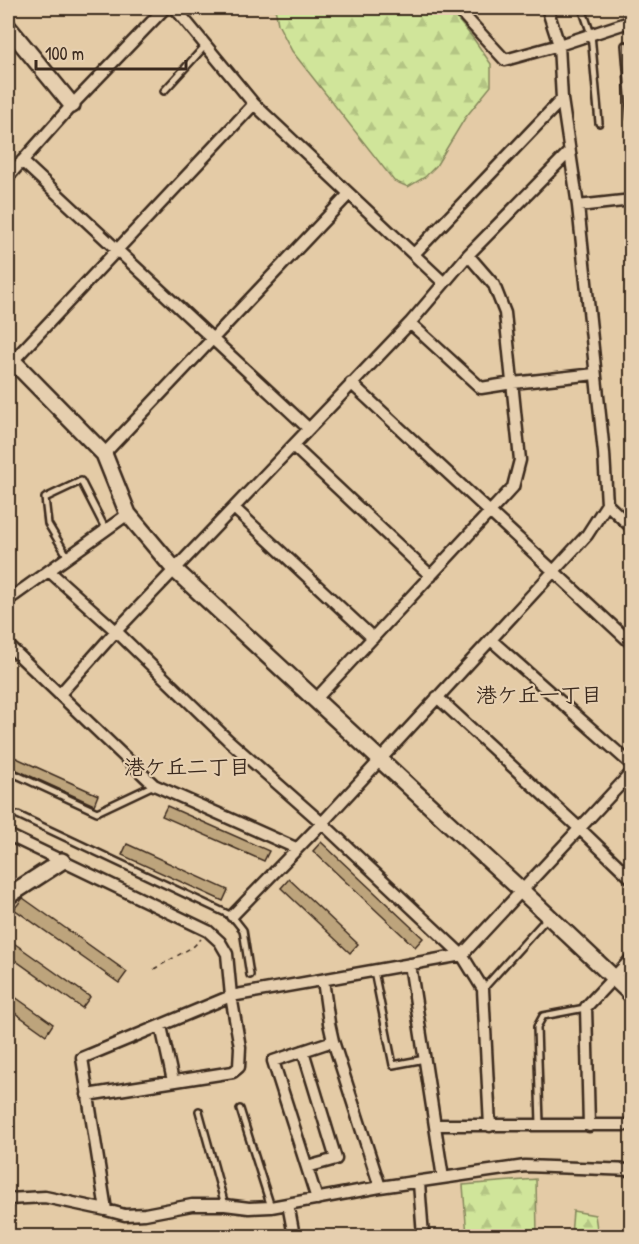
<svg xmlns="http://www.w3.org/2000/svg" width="639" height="1244" font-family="'Patrick Hand','Klee One',sans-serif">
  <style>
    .forest { fill: url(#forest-firs); stroke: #86885c; stroke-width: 1.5 }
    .building { fill: #bda47b; stroke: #3b2a1e; stroke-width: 1.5 }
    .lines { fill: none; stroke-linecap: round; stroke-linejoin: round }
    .lane-casing { stroke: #3b2a1e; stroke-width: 10 }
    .street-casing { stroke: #3b2a1e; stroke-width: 15 }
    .secondary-casing { stroke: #3b2a1e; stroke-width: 20 }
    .path { stroke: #3b2a1e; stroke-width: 1.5; stroke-dasharray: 4.5 4.5; stroke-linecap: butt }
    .lane { stroke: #e6cfaf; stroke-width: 5 }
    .street { stroke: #e6cfaf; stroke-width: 10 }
    .secondary { stroke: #e6cfaf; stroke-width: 15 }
    .labels { text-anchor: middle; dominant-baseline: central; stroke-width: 4.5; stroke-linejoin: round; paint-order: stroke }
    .neighbourhood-label { font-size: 21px; font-weight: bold; fill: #3b2a1e; stroke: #e6cfaf }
  </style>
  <defs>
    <pattern id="forest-firs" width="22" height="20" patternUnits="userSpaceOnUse" patternTransform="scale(1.5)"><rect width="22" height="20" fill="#d0e59a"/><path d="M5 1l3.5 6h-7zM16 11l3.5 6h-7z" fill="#b4c584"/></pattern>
  </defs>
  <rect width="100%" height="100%" fill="#e4cba6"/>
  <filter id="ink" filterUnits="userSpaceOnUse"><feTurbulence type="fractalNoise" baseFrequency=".0167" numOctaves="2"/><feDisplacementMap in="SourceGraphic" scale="12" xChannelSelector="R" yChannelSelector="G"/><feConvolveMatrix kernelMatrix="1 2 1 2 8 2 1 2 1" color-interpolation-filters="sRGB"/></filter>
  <g filter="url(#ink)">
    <path class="forest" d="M275,8H448L473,38L491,64V86L465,118L436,166L425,177L408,187L394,181L292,51L278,24Z
      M536,1179L537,1236H467L463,1185Z
      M573,1211L595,1215L598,1236H571Z"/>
    <path class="building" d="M12,756L98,795L94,805L8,766Z
      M167,806L269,851L264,861L162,816Z
      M321,842L423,938L415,947L313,851Z
      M127,844L228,890L223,901L122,855Z
      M289,879L358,944L350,953L281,888Z
      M23,898L127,972L119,983L14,909Z
      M8,939L90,997L82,1008L8,955Z
      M8,992L53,1024L46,1035L8,1008Z"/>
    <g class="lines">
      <g class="lane-casing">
        <path id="lane" d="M582,8L591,34L599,123
          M625,45L631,118
          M164,91L206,45
          M68,557L48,524L45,498L81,481L106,530
          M8,771L97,812L154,785
          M18,815L232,916L243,930L250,975
          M374,971L393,1065L425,1059
          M483,989L547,918
          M240,1109L271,1207
          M199,1111L225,1205
          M540,1124L537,1027L543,1016L585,1008"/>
      </g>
      <g class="street-casing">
        <path id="street" d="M175,8L254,104L444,283
          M457,8L505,60L559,45L632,21
          M628,8L632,18
          M22,161L308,428
          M8,177L72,105L165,8
          M578,206L632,200
          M414,254L562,99
          M410,323L481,388L513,383L595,374
          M10,364L254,104
          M351,383L632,644
          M293,446L431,576
          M104,454L349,194
          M607,504L632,528
          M234,508L373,638
          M49,571L116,631L228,740L322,823L462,955L483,989L490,1126
          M8,600L128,514
          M491,640L632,765
          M8,645L154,785L296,848
          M60,694L116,631L410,323L468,255L569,152
          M437,697L579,828L632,879
          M315,700L513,487L520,460L505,313L494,285L468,255
          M8,835L208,931L220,942L227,954L231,996L240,1047L239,1067L233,1072L87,1095
          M232,916L322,823L587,535L607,504L604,453L578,206L562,99L559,45L547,8
          M410,964L443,1178
          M323,980L329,1023L333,1041L380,1187
          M161,1026L173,1081
          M303,1051L336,1159L307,1167
          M435,1125H632
          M589,1126L586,1007L632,958
          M419,1183L423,1236
          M8,1199L45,1197L106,1210L82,1058L231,996L462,955L632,772
          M317,1199L273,1061L333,1041
          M288,1204L294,1236
          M106,1210L125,1215L145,1214L192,1205H225L249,1208L271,1207L380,1187L525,1166L632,1170"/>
      </g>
      <g class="secondary-casing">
        <path id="secondary" d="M8,27L72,105
          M8,356L104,454L128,514L175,570L521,890L632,995
          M8,896L62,861"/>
      </g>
      <path class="path" d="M154,969L194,946L201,939"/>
      <use href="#lane" class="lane"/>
      <use href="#street" class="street"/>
      <use href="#secondary" class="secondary"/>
    </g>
  </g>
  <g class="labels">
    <g class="neighbourhood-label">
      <text x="539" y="694">港ケ丘一丁目</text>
      <text x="187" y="766">港ケ丘二丁目</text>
    </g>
  </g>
  <rect width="639" height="1244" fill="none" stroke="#e6cfaf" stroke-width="30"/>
  <rect x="15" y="15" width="609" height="1214" fill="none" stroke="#3b2a1e" stroke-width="2" filter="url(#ink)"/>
  <path d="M36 60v9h150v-9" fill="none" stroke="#3b2a1e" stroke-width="3"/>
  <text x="45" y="60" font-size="18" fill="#3b2a1e" stroke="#e6cfaf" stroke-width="4.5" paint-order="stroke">100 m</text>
</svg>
